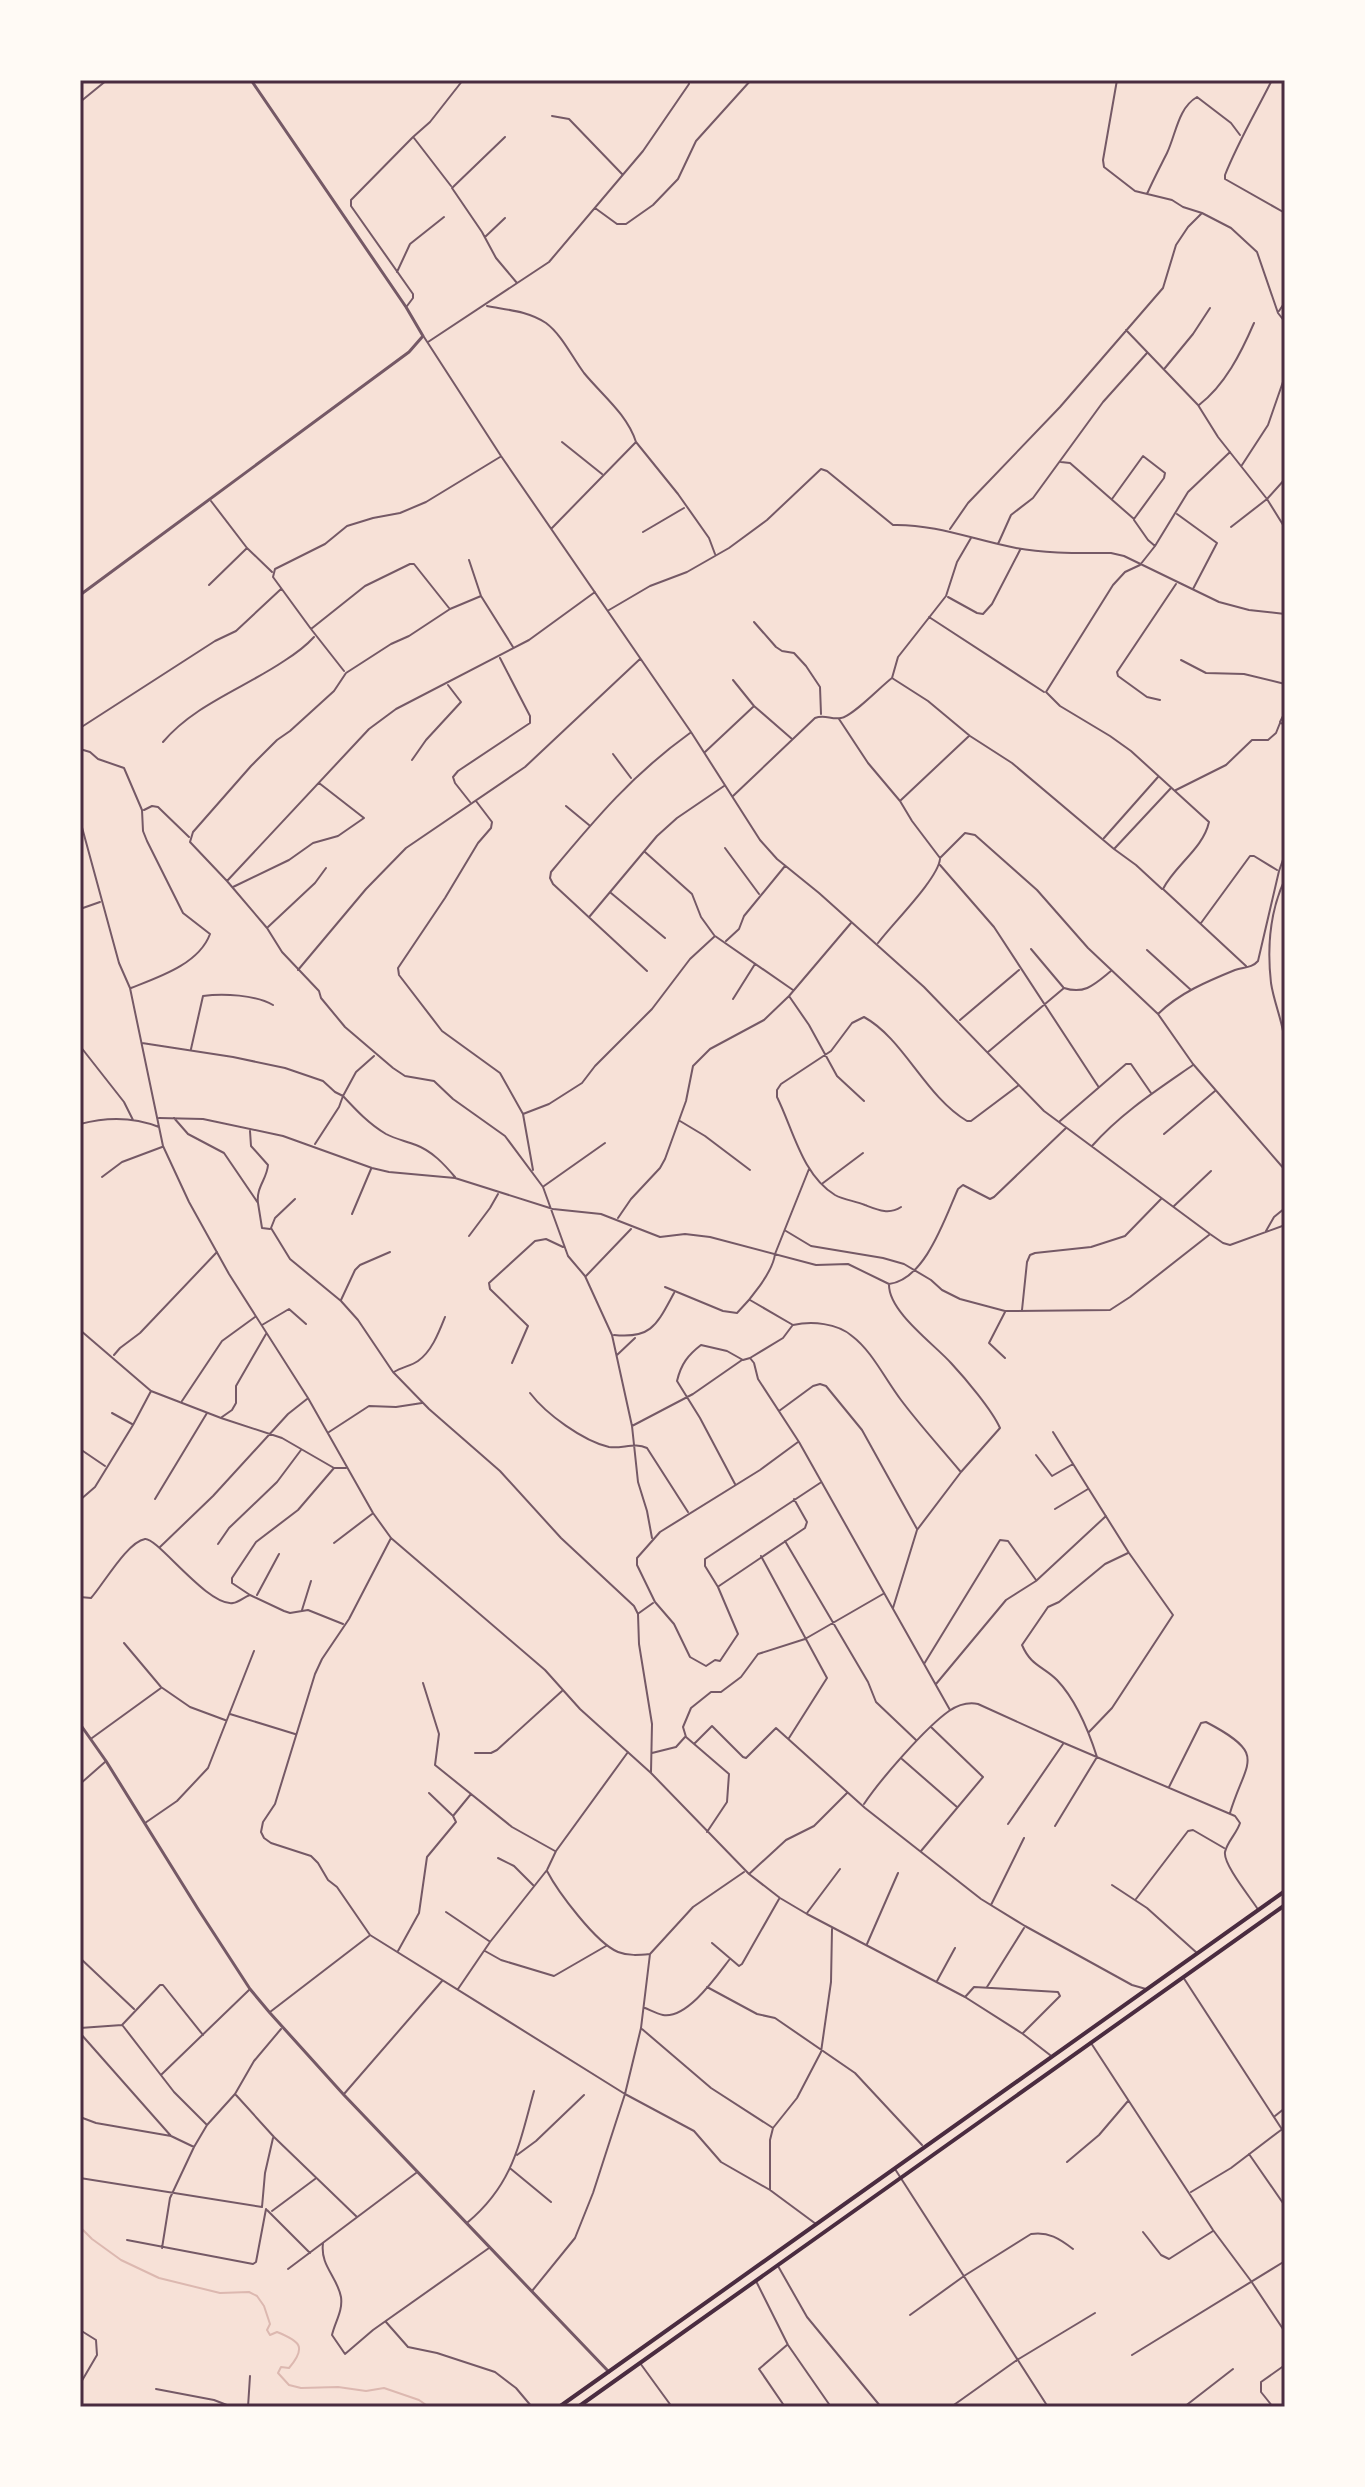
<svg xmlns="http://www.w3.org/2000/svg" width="1365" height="2487" font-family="'Archivo Narrow',sans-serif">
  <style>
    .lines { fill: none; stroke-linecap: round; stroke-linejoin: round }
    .stream { stroke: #dcb8b0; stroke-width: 2 }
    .minor { stroke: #755966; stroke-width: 2 }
    .tertiary { stroke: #755966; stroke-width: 3 }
    .primary { stroke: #4a2c40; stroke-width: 4 }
    .neatline { fill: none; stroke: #4a2c40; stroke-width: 3 }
  </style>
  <rect width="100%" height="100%" fill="#f7e1d7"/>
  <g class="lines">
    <path class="stream" d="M80,2227L92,2239L121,2260L159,2278L220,2293L249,2292L257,2296L264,2306L270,2324L267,2330L270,2335L277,2332C300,2341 307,2347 289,2368L281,2367L278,2373L289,2385L301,2388L338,2387L366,2391L384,2388L419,2400L429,2407"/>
    <path class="minor" d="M1117,80L1103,160L1104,167L1135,191L1172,200L1183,207L1202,213L1231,228L1257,252L1278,313L1285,322
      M1272,80C1256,112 1238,142 1225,175V179L1285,213
      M80,102L107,80
      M552,116L569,119L622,174
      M505,137L452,188L482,232L496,258L517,283
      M414,138L451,186
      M1147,194C1153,180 1160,167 1167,153C1176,134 1178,108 1197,97L1231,123L1240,135
      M595,208L617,224H626L653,205L678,179L696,141L751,80
      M485,237L505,218
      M397,272L410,244L444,217
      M407,306L413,298V294L351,206V200L413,137L430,122L463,80
      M487,306C508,310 528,311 546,323C562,335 572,357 584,373C602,395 627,414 636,442
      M1279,311L1285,302
      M1126,330L1198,405L1218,437L1267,499L1285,528
      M424,337L501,456L691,732L760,840L777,859L819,893L924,987L1044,1111L1210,1234L1223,1243L1230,1245L1285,1225
      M428,342L549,262L643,151L689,84V80
      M1165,368L1193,334L1210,308
      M1199,405C1225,385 1241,353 1254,323
      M562,442L602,474
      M1230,452L1188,492L1155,546L1140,565L1125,572L1113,585L1046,692L1060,706L1110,736L1131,751L1209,822C1203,849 1175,865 1163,889L1246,966
      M1061,462L1070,463L1134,519L1164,478L1165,473L1143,456L1112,499
      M1242,465L1268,425L1285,376
      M211,501L247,548L272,572
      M1177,514L1217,543L1193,589
      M1134,520L1148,540L1155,546
      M1231,527L1267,499L1285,479
      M552,528L636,442L678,494L709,538L715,554
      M950,529L968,503L1060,407L1163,288L1176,245L1188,227L1202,213
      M643,532L684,508
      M971,538L957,562L946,596L898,657L892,678L928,701L970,736L1012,763L1114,849L1136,865L1162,889
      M998,544L1011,515L1033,498L1103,402L1147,353
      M469,560L481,596L513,647
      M209,585L247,548
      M595,592L529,640L396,709L369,729L227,881L267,928L282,952L319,991L321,998L345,1027L393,1068L405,1076L434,1081L453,1099L505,1136L543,1187L568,1256L585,1276L612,1335L632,1426L638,1482L647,1511L652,1538
      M948,597L977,613L983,614L992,604L1020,550
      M609,610L650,586L687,572L729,548L767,520L821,469L827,471L893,525C936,524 974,540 1016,548C1047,554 1080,553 1111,553L1124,556L1219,602L1249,610L1285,614
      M929,617L1044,692
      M754,622L776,647L782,651L794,653L806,666L820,687L821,714
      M311,629L273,577L275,569L325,544L347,526L373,518L400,513L426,502L500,457
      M1181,660L1206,673L1244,674L1285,684
      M344,671L311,629L365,586L410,564H414L449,608
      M733,680L754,706L792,739
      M1160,700L1147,697L1118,676L1117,672L1176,584
      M839,719L868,763L900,801L912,821L940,858L965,833L975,835L1037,890L1088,948L1158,1014L1193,1064L1285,1170
      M1280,722L1285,712
      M80,728L215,641L236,631L281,589
      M163,742C194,705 244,688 284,661C295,654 305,647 314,637
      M80,749L90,752L98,759L124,768L142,810L143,831L147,841L183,913L210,934C199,964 159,977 131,988
      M705,752L753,707
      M613,754L631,778
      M412,760L426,740L461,702L448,685
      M1176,790L1226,765L1252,740H1268L1276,733L1280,723L1285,724
      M733,796L815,718C825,714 831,720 841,718C852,717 881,686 892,678
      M901,800L969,736
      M476,801L492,822L491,828L478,843L445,898L398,968L399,975L442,1031L500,1073L523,1114L533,1170
      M470,802L455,783L453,777L458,771L530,723V716L500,658
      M566,806L589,825
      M144,810L152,806L158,807L189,837
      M80,820L119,963L130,988L163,1146L189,1202L229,1274L308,1398L373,1513L391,1538L545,1670L580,1709L651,1773L749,1874L780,1898L807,1914L965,1997L1023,2034L1050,2055
      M1104,838L1158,777
      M725,848L759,894
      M1115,848L1171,788
      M645,852L692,894L701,917L714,935
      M940,865L994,927L1098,1086
      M1285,879C1270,911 1267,948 1271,983C1274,1003 1283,1022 1285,1043
      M227,881L190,842L193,832L251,766L277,740L290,731L334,691L346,673L391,644L409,636L450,609L481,596
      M233,887L289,860L313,843L338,836L364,818L319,783
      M611,893L665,938
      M80,909L100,902
      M590,916L657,836L677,818L724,786
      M1201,923L1250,856H1254L1277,870
      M268,927L315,883L326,868
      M726,941L739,929L744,916L785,866
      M878,943C892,924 938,879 940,859
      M1031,949L1063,987
      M1147,950L1191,990
      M298,970L366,889L406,848L525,767L640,659
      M647,971L553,884L550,878L551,872C596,818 633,774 690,733
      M789,996L809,1025L837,1076L864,1101
      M733,999L755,964
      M1158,1014C1179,993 1208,981 1235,970C1244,967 1252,968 1258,961L1279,871L1285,854
      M960,1020L1019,970
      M142,1043L233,1057L285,1068L323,1081L335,1092L343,1096L356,1072L374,1056
      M80,1046L124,1102L133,1120
      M191,1049L203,996C223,993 256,995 273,1005
      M988,1052L1064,988C1085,995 1095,984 1111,971
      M523,1114L549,1104L582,1083L595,1066L652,1009L690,959L715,936L793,990
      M159,1118L203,1119L283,1136L372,1168L389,1172L455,1178L553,1209L601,1214L660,1237L685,1234L710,1237L816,1265L848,1264L889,1284C925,1280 945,1218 958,1189L963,1185L990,1199L994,1197L1066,1128
      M174,1118L188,1134L224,1153L258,1203L262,1228L270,1229
      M680,1121L705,1136L750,1170
      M1060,1121L1126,1064H1131L1151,1093
      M80,1124C106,1117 134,1117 159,1127
      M250,1131L251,1146L268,1165C267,1179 256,1187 258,1203
      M1164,1134L1215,1091
      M315,1144L339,1107L343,1096C356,1110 369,1124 386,1134C395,1139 406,1141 416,1145C432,1151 444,1164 455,1177
      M1092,1146C1121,1113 1157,1090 1193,1065
      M102,1177L122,1162L162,1147
      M823,1183L863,1153
      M544,1186L605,1143
      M295,1199L275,1218L271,1228L290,1259L341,1301L358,1320L393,1372L429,1409L500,1471L561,1538L634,1606L638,1614L639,1644L652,1724L651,1772
      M1174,1206L1211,1171
      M901,1207C889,1215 878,1210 865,1205C856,1201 844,1200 835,1195C802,1175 793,1129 777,1097V1090L781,1084L831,1051L852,1023L864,1017C904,1039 925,1096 967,1121H971L1019,1085
      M352,1214L371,1169
      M618,1218L631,1199L660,1168L665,1159L686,1101L693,1066L710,1049L764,1020L789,996L851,923
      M786,1231L811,1246L883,1258L904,1264L931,1280L942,1290L960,1299L1005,1311L1110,1310L1130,1297L1209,1235
      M1266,1231L1274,1217L1285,1208
      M469,1236L490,1208L498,1194
      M586,1276L631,1229
      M889,1285C889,1312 934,1344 951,1363C965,1378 992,1410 1000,1428L961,1472L917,1530L893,1608
      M665,1287L723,1311L737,1313C750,1300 773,1272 775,1254L809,1169
      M341,1300L355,1270L360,1265L390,1252
      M750,1300L793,1325C812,1321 837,1323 852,1336C872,1351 885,1379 901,1400C919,1424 940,1447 960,1471
      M1022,1310L1027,1262L1030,1255L1035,1253L1091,1247L1125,1236L1161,1199
      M1005,1312L989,1343L1005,1358
      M262,1325L289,1309L306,1324
      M80,1330L151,1391L221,1418L282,1438L334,1468L298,1510L256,1542L232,1578V1583L250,1595
      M614,1335C652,1339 657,1324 674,1293
      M114,1355L120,1348L140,1333L217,1252
      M617,1355L635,1338
      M750,1358L783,1338L792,1326
      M512,1363L528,1326L490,1289L489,1283L535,1241L546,1239L563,1247
      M394,1372C402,1367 411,1366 418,1361C432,1351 439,1332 445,1317
      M530,1393C546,1414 583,1441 609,1447C622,1449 635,1442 647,1448L688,1512
      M182,1401L222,1341L255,1317
      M779,1411L813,1386L820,1384L826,1386L862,1430L917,1529
      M112,1413L132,1424
      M222,1417L232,1410L236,1403V1386L266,1334
      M632,1426L693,1394L742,1360
      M329,1432L369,1406L396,1407L422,1403
      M1053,1432L1129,1553L1173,1615L1112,1708L1089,1732
      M798,1442L760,1470L660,1532L637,1558V1565L655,1602L674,1624L690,1657L706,1666L715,1660L720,1661L738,1634L718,1587L705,1566V1559L820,1483
      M80,1449L105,1466
      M1036,1455L1052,1476L1073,1464
      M334,1468H346
      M735,1484L700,1418L677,1381C681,1364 688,1355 701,1345L727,1351L743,1360L750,1358L754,1363L758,1379L799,1442L950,1710
      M155,1499L207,1413
      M80,1500L95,1487L133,1425L151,1391
      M1055,1509L1088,1489
      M391,1538L349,1619L322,1659L315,1674L275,1804L263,1822L261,1832L264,1838L271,1843L311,1856L318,1863L328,1880L337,1887L370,1935L625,2094L694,2131L721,2162L770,2190
      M785,1541L868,1682L876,1702L916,1740
      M334,1543L372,1514
      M218,1544L229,1528L277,1482L301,1450
      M160,1547L213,1496L288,1414L307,1399
      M761,1556L827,1678L789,1738
      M719,1586L805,1528L807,1522L794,1499
      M257,1595L279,1554
      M80,1597L91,1598C103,1585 127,1542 145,1539C157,1537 208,1607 233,1603C239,1602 244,1597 250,1595L284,1611L290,1613L308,1610L343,1624
      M302,1610L311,1581
      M639,1613L653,1603
      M124,1643L161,1687L190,1707L225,1720
      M924,1664L1000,1540L1008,1541L1036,1580
      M423,1683L439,1734L435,1765L512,1827L555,1851
      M936,1684L1006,1600L1036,1581L1106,1516
      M230,1714L295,1734
      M92,1738L161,1688
      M695,1743L712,1726L743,1757L746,1758L776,1728L865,1808L981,1899L1025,1926L1132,1985L1146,1989
      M475,1753H491L497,1750L562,1691
      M652,1753L676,1747L685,1737
      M902,1759L957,1807
      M80,1784L105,1762
      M1169,1787L1201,1723L1206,1722C1269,1755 1246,1760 1230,1813
      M429,1793L452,1815
      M864,1804C880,1780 925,1728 949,1711C958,1705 968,1702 978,1704L1064,1743L1235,1816L1240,1823C1237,1833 1227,1842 1225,1852C1223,1864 1250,1897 1257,1908
      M145,1823L177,1801L208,1768L254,1651
      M1008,1824L1063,1744
      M1055,1826L1097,1757C1089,1732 1075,1699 1057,1680C1043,1666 1031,1666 1022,1645L1048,1607L1059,1602L1105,1564L1128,1553
      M707,1832L727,1802L729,1774L686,1737L683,1727L691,1708L711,1692H721L741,1677L758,1654L805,1639L883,1594
      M921,1851L983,1777L931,1727
      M498,1858L514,1866L533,1885
      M547,1871C558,1892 596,1943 618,1952C628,1956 639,1955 650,1954
      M749,1874L786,1840L814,1826L847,1793
      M1112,1885L1147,1908L1197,1953
      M1136,1899L1188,1831L1193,1830L1224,1848
      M991,1905L1024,1838
      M446,1912L489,1941
      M807,1913L840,1869
      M712,1943L739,1966L742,1964L779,1899
      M867,1944L898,1873
      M398,1951L419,1913L427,1857L456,1822L453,1816L471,1794
      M485,1951L501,1960L554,1976L606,1946
      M80,1958L134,2009
      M1183,1977L1285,2134
      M937,1981L955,1948
      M707,1987L757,2014L775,2018L855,2073L922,2145
      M987,1987L1024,1928
      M458,1989L490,1942L547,1870L556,1851L628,1752
      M966,1996L974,1987L1058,1992L1060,1996L1023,2033
      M645,2008C650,2010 657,2014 663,2015C687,2019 716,1977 729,1960
      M270,2012L369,1936
      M123,2026L174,2092L206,2124
      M80,2028L122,2025L160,1985H163L203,2035
      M642,2029L711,2088L773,2128
      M80,2033L171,2136
      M1091,2043L1213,2230L1251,2281L1285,2332
      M162,2074L249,1990
      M344,2094L442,1981
      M236,2095L274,2137L357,2217
      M1275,2116L1285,2108
      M80,2117L96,2123L171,2136L194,2147
      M1249,2154L1285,2206
      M517,2155L536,2141L584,2095
      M1067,2162L1099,2135L1128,2101
      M511,2169L551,2202
      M895,2169L1048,2407
      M80,2178L262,2207
      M1191,2192L1231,2168L1281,2130
      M262,2207L265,2173L273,2138
      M267,2210L310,2253
      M272,2211L315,2179
      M468,2222C513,2184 519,2145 534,2091
      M816,2224L770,2190V2140L773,2128L797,2098L821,2052L831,1982L832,1929
      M1143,2232L1161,2255L1169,2259L1213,2231
      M127,2240L253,2264L256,2262L266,2209
      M323,2243C320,2266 337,2276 341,2297C343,2311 335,2322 332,2335L345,2354L373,2330L489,2248
      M162,2248L170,2198L194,2147L207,2125L235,2094L254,2061L281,2029
      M778,2266L807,2317L881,2407
      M288,2269L416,2173
      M80,2278L81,2276
      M756,2281L788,2345L831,2407
      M532,2291L575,2238L593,2193L625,2094L641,2028L650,1954L693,1907L744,1872
      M910,2315L964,2276L1031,2234C1048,2231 1060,2239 1073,2249
      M386,2322L408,2347L437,2353L495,2372L516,2388L532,2407
      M80,2330L96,2340L97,2355L80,2384
      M1132,2355L1285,2261
      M640,2363L672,2407
      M156,2389L214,2400L232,2407
      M248,2407L250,2376
      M785,2407L759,2369L787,2345
      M951,2407L1017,2360L1095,2313
      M1184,2407L1233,2369
      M1273,2407L1261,2392V2382L1285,2365"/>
    <path class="tertiary" d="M80,595L409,352L423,336L406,307L251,80
      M80,1724L106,1761L198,1909L250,1989L270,2013L344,2095L609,2372"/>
    <path class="primary" d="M559,2407L1285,1891
      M578,2407L1285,1905"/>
  </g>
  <rect width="1365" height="2487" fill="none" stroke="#fffaf5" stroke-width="164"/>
  <rect x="82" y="82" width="1201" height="2323" class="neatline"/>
</svg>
